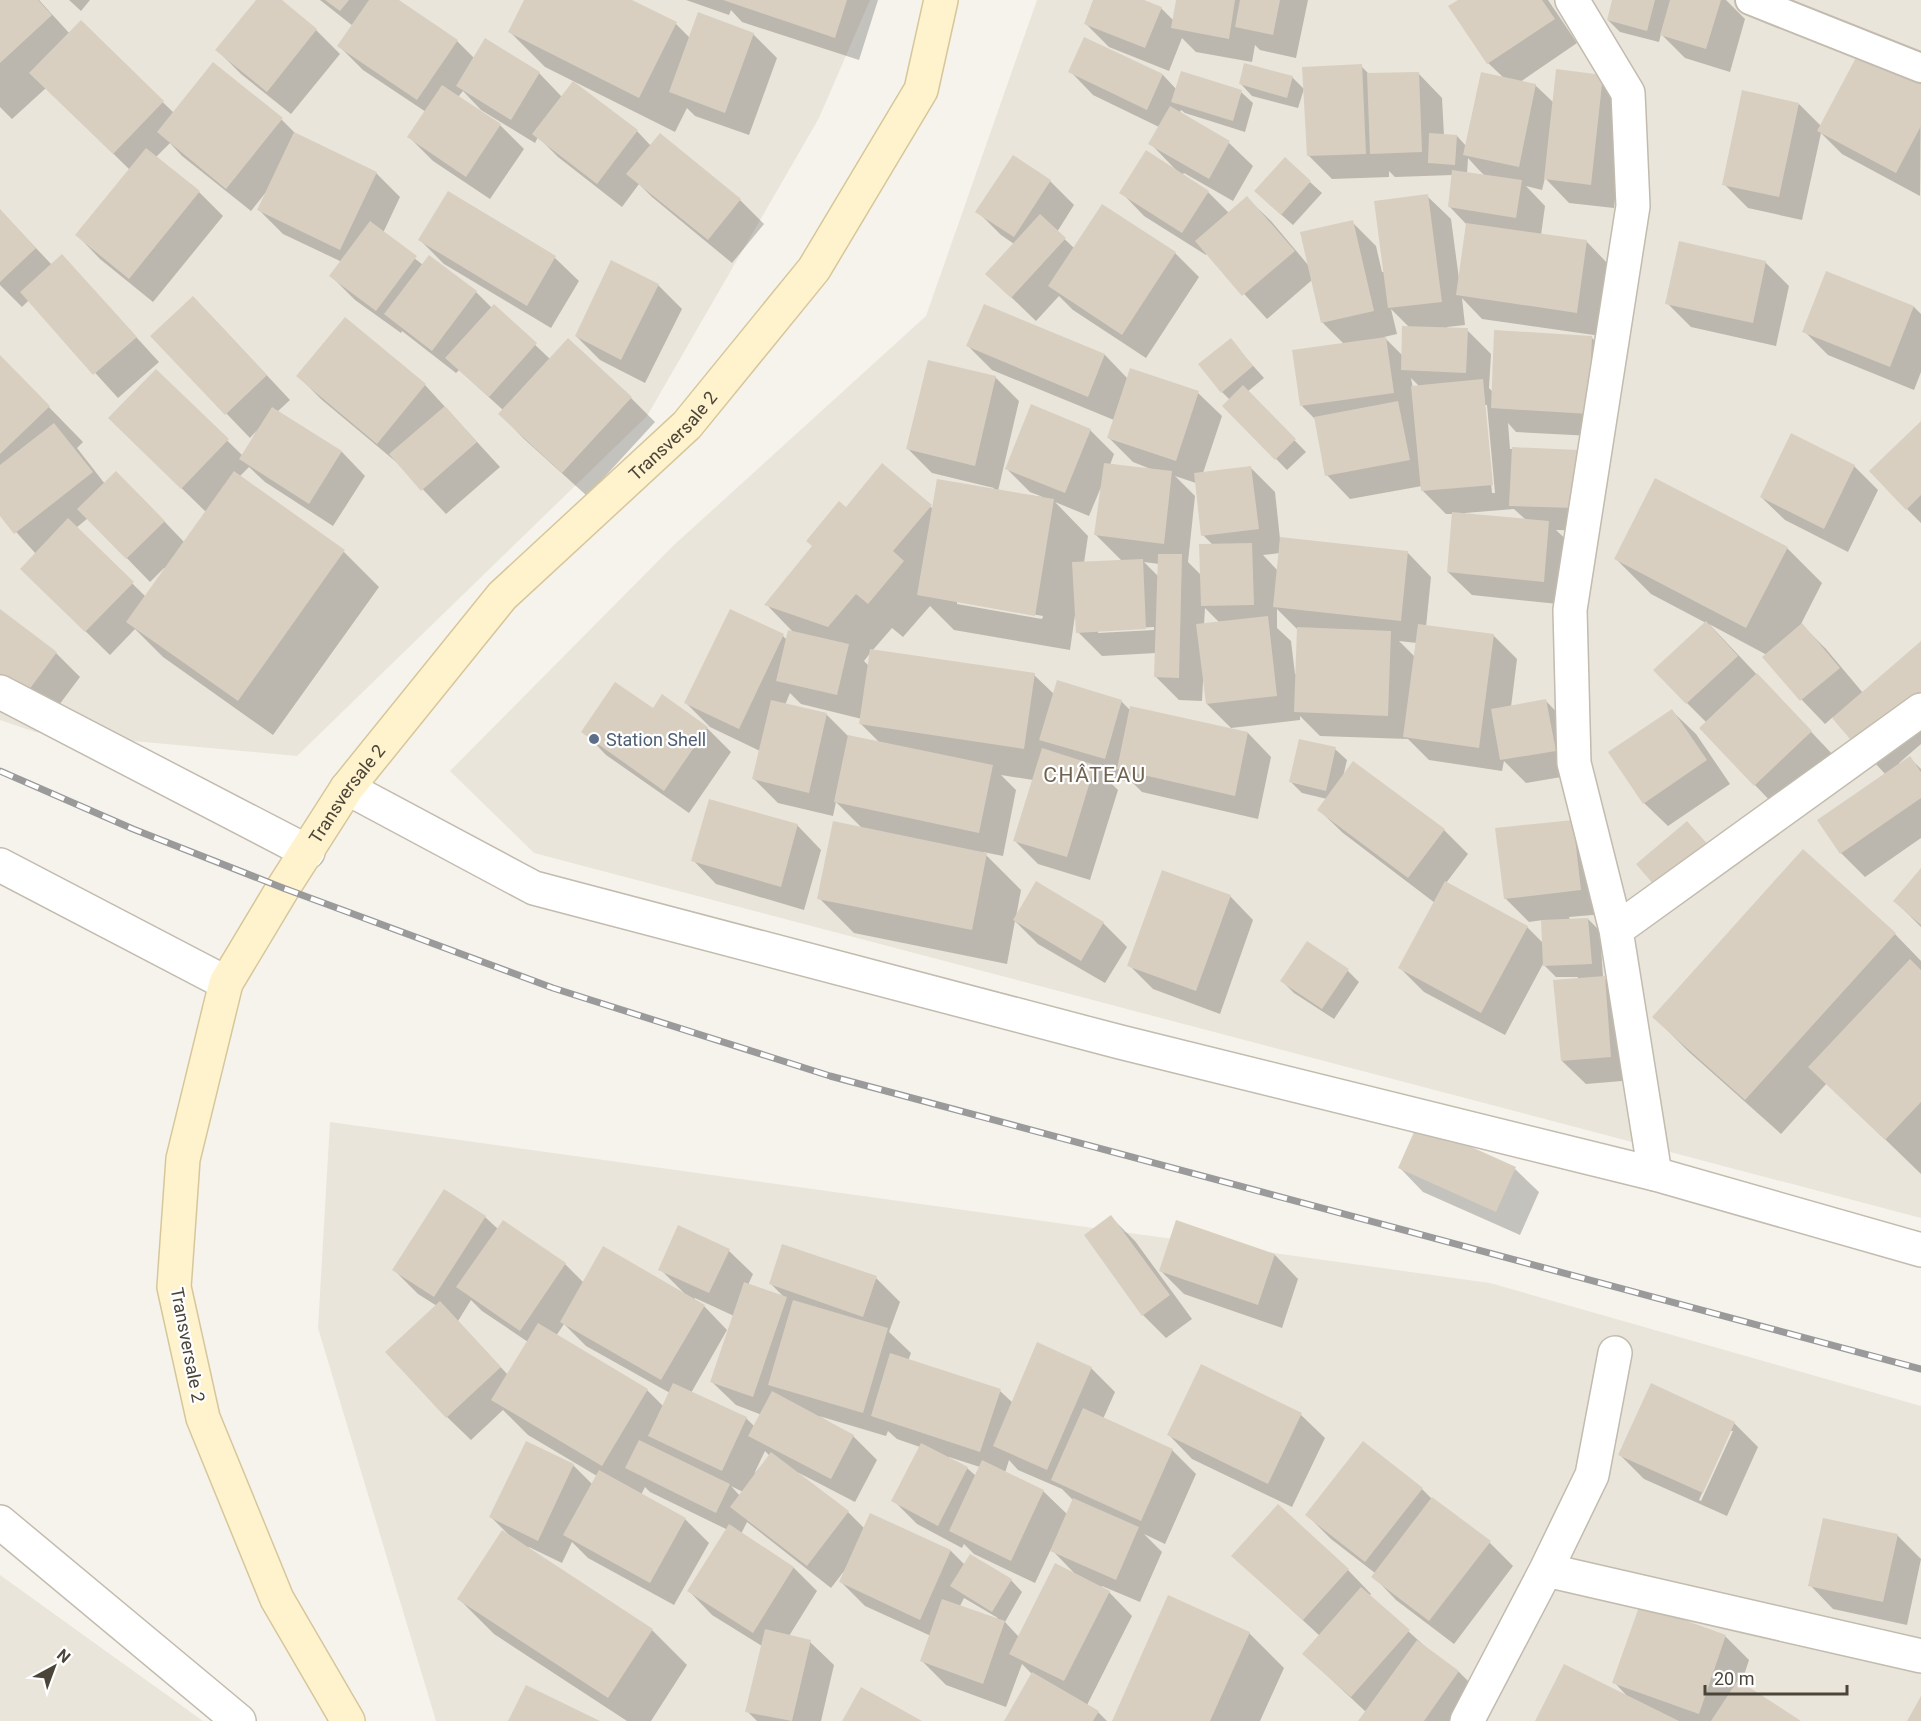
<svg xmlns="http://www.w3.org/2000/svg" width="1921" height="1721" font-family="Roboto,sans-serif">
  <style>
    .residential { fill: #eae5da }
    .shadow { fill: #0003; fill-rule: evenodd }
    .building { fill: #d8cfc1 }
    .lines { fill: none; stroke-linecap: round; stroke-linejoin: round }
    .service-casing { stroke: #c2bbae; stroke-width: 32 }
    .minor-casing { stroke: #c2bbae; stroke-width: 36 }
    .tertiary-casing { stroke: #c2bbae; stroke-width: 36 }
    .secondary-casing { stroke: #d6c79b; stroke-width: 36 }
    .service { stroke: #fff; stroke-width: 28 }
    .minor { stroke: #fff; stroke-width: 33 }
    .tertiary { stroke: #fff; stroke-width: 33 }
    .secondary { stroke: #fff3cd; stroke-width: 33 }
    .rail-casing { stroke: #9a9a9a; stroke-width: 7 }
    .rail { stroke: #fff; stroke-width: 4.5; stroke-dasharray: 14; stroke-linecap: butt }
    .service-dot { fill: #5c6f8a; stroke: #fff; stroke-width: 2 }
    .labels { text-anchor: middle; dominant-baseline: central; stroke-width: 4.5; stroke-linejoin: round; paint-order: stroke }
    .street-label { font-size: 18px; fill: #4b4439; stroke: #fff }
    .service-label { font-size: 18px; fill: #4e5e75; stroke: #fff; text-anchor: start }
    .quarter-label { font-size: 21px; letter-spacing: 1.5px; fill: #6e6250; stroke: #fff }
  </style>
  <rect width="100%" height="100%" fill="#f6f3ec"/>
  <path class="residential" d="M0,0H870L819,118L647,416L297,756L35,732L0,720Z
    M1037,0H1921V1218L534,853L450,771L674,545L926,316Z
    M330,1122L1490,1283L1921,1406V1721H436L318,1328Z
    M0,1575L203,1721H0Z"/>
  <path class="shadow" d="M0,0H39L70,34L81,23L174,113L214,64L282,120L298,136L376,173L400,197L383,233L423,265L476,292L492,308L494,306L550,359L631,398L655,422L587,496L523,438L500,414L503,410L459,370L456,373L402,331L401,333L355,300L331,276L342,262L283,234L259,210L266,192L251,211L182,156L170,143L156,157L199,192L223,216L153,302L100,259L77,235L130,170L46,88L12,119L0,107Z
    M69,0H90L81,11Z
    M258,0H279L316,30L340,54L291,114L241,74L217,50Z
    M320,0H396L457,41L474,58L539,73L562,97L573,83L637,131L651,146L660,135L740,200L764,224L732,263L652,197L639,184L622,207L558,157L538,137L535,143L481,110L463,91L458,97L500,125L524,149L490,199L433,161L409,137L426,112L363,70L339,46L353,26Z
    M526,0H629L676,24L690,38L753,34L777,58L749,135L695,116L687,108L675,132L545,67L510,32Z
    M686,0H878L859,60L742,22L731,10L729,15Z
    M1094,0H1140L1161,8L1174,21L1177,0H1308L1296,58L1260,50L1255,45L1252,62L1196,52L1182,38L1169,71L1109,47L1085,23Z
    M1461,0H1548L1577,43L1520,82L1535,85L1554,103L1602,76L1626,100L1614,208L1569,203L1545,178L1542,190L1526,186L1545,206L1541,235L1587,242L1610,266L1601,336L1482,319L1462,298L1465,325L1447,327L1448,329L1467,330L1491,354L1489,388L1493,392L1591,337L1615,361L1612,437L1516,432L1508,423L1510,449L1578,451L1602,475L1600,531L1556,530L1573,546L1568,605L1472,595L1448,572L1453,514H1446L1423,491L1422,486L1350,499L1327,475L1316,420L1302,406L1344,344L1322,322L1312,280L1267,319L1207,253L1206,255L1144,216L1121,192L1176,170L1150,143L1159,127L1093,95L1070,71L1085,39L1163,75L1177,90L1241,92L1253,103L1245,132L1185,113L1181,110L1180,112L1229,143L1253,166L1233,201L1184,173L1182,175L1208,192L1229,213L1247,198L1271,221L1309,266L1352,222L1376,246L1382,272H1385L1427,196L1451,219L1459,279L1467,225L1449,206L1453,175L1395,177L1389,171V177L1332,179L1308,155L1361,66L1370,75L1419,74L1442,98L1444,136H1457L1466,146L1504,78L1488,63L1450,7ZM1468,158L1478,169L1486,177L1467,174ZM1391,309L1409,327L1403,356L1384,337L1397,334ZM1411,378L1420,387L1413,388ZM1484,405H1487L1495,493H1492ZM1514,509L1526,520L1465,515V513Z
    M1613,0H1726L1745,19L1730,72L1685,58L1661,34L1659,42L1620,32L1608,20Z
    M1292,77L1304,89L1298,108L1252,96L1241,84Z
    M1921,85L1920,196L1842,154L1821,133L1802,220L1748,208L1724,184L1799,104L1821,126Z
    M1013,157L1050,181L1074,205L1057,232L1074,248L1102,206L1175,253L1199,277L1146,358L1073,310L1059,296L1036,321L1011,297L1014,244L1001,235L977,211Z
    M1310,182L1322,193L1293,225L1268,203Z
    M449,193L555,258L579,281L551,328L444,264L420,240Z
    M0,210L52,265L62,256L159,362L118,398L29,300L22,307L0,285Z
    M612,262L658,285L682,309L645,383L600,360L576,336Z
    M1765,262L1789,286L1776,346L1691,327L1667,303Z
    M1827,273L1914,307L1921,314V372L1914,390L1828,355L1804,331Z
    M984,306L1105,355L1128,379L1198,393L1222,416L1203,473L1251,468L1275,492L1280,539L1408,553L1431,577L1426,627L1493,635L1517,659L1511,707L1546,701L1569,725L1579,774L1526,783L1504,761L1502,771L1429,760L1408,739L1320,736L1300,716V720L1231,728L1207,704L1204,681H1203L1202,701L1179,700L1155,676L1156,653L1102,656L1078,632L1075,615L1070,650L954,630L930,606L903,637L892,628L872,651L1034,675L1054,694L1121,701L1131,711L1248,733L1271,757L1258,819L1142,792L1129,779L1128,782L1103,775L1118,790L1090,880L1038,864L1015,841L1033,780L1001,775L1016,790L1003,856L983,852L1021,890L1016,917L1103,923L1127,947L1105,983L1038,944L1015,921L1007,964L854,933L819,898L863,829L836,802L833,816L778,803L754,779L760,751L710,727L686,703L783,636L787,640L794,633L766,604L883,465L933,509L994,490V488L932,473L908,449L995,377L1019,401L998,491L1043,497L1030,492L1006,468L1090,430L1114,454L1110,465L1153,470L1133,462L1109,438L1114,420L992,370L968,346ZM1175,476L1196,483L1203,535L1213,545L1202,576L1188,562L1195,496ZM1101,487L1096,535L1122,561L1084,563L1088,536L1055,502L1089,516ZM1280,553L1278,571L1263,555ZM1144,562L1159,564L1158,576ZM957,601L1043,616L1042,619L957,604ZM1205,608L1220,623L1204,625ZM1277,609L1298,630L1297,674H1295L1291,641L1277,628ZM1154,627V630L1098,633V630ZM1399,641L1417,643L1415,657ZM871,652L869,666L864,661ZM790,693L801,704L862,719L861,724L880,743L848,736L827,715L785,705Z
    M217,322L290,400L277,412L342,452L365,476L333,526L265,482L249,467L239,477L344,552L379,587L273,735L163,657L135,629L110,655L45,592L36,554L0,514V357L83,442L77,448L105,484L140,496L185,543L206,512L134,442L156,371L243,456L257,430L250,438L152,336ZM88,518L150,582L164,568L166,569L146,597L76,528Z
    M1230,340L1264,378L1247,392L1306,452L1287,470L1224,406L1230,400L1222,392Z
    M298,376L425,385L500,467L446,514L401,466L322,400Z
    M1921,424V523L1907,509Z
    M1854,466L1878,490L1848,552L1785,520L1761,497Z
    M1787,548L1822,583L1801,624L1826,649L1863,693L1921,643V744L1899,763L1900,765L1910,758L1921,769V838L1865,877L1841,853L1819,821L1886,775L1833,717L1825,724L1802,700L1764,657L1767,655L1709,624L1834,756L1778,809L1701,729L1707,723L1687,703L1706,623L1651,594L1616,559Z
    M0,611L56,653L80,677L47,721L0,686Z
    M662,696L707,728L731,752L689,813L606,755L583,731L653,710Z
    M1672,711L1696,734L1730,784L1668,826L1644,803Z
    M1335,749L1347,760L1343,777L1444,830L1468,854L1446,883L1527,927L1544,944L1543,920L1529,922L1505,898L1572,822L1604,914L1569,917L1570,920L1588,919L1600,931L1603,977L1628,1001L1634,1080L1586,1084L1562,1061L1578,977H1556L1543,964L1505,1035L1424,992L1400,968L1435,903L1343,833L1319,810L1327,799L1302,793L1291,782Z
    M710,801L798,826L821,850L804,910L716,884L693,860Z
    M1921,870V927L1895,901Z
    M1230,896L1253,920L1220,1014L1153,989L1129,965Z
    M1895,934L1921,961V1174L1827,1083L1781,1134L1689,1052L1654,1017Z
    M1307,943L1348,971L1359,982L1334,1019L1294,993L1282,981Z
    M1400,1168L1515,1169L1539,1192L1520,1235L1423,1192Z
    M445,1191L485,1217L498,1229L565,1264L584,1283L684,1293L660,1269L729,1251L753,1274L748,1285L784,1297L770,1283L876,1278L900,1302L889,1332L911,1353L908,1361L1000,1391L1013,1403L1091,1368L1115,1392L1103,1419L1172,1450L1196,1474L1165,1544L1144,1534L1162,1552L1140,1602L1102,1586L1101,1588L1109,1592L1132,1616L1087,1705L1098,1712L1107,1721H1005L1032,1674L1022,1664L1006,1707L946,1685L922,1661L931,1636L865,1606L841,1582L844,1571L831,1588L747,1522L741,1534L794,1568L817,1591L789,1636L810,1642L834,1665L821,1721H757L747,1711L762,1646L712,1615L689,1591L728,1530L650,1492L645,1487L641,1495L685,1519L709,1543L674,1605L588,1558L572,1542L562,1563L529,1547L528,1549L652,1630L687,1665L651,1721H627L494,1634L459,1599L509,1535L491,1517L527,1443L573,1465L592,1484L597,1476L528,1435L503,1410L471,1440L447,1417L437,1306L418,1294L394,1270ZM695,1298L734,1316L712,1382L736,1405L762,1415L755,1427L746,1418L691,1393L727,1330L704,1306L694,1300ZM471,1300L482,1311L528,1342L508,1375L458,1321ZM564,1324L586,1346L670,1393L664,1407L647,1390L556,1336ZM819,1416L886,1436L888,1431L897,1439L920,1447L893,1500L917,1524L962,1548L964,1544L974,1554L1035,1583L1051,1549L1077,1576L1019,1637L1005,1622L1022,1592L1011,1580L965,1565L951,1551L871,1515L865,1529L848,1512L799,1475V1473L855,1502L877,1460L853,1436ZM765,1451L770,1456L754,1474ZM949,1457L980,1467L976,1476L967,1468L949,1459ZM1009,1460L1018,1470L1062,1489L1074,1501L1068,1515L1043,1491L1005,1473ZM731,1486L743,1492L740,1496ZM964,1598L998,1618L997,1619L960,1606Z
    M1111,1217L1135,1241L1192,1319L1166,1338L1143,1315Z
    M1177,1222L1275,1255L1298,1279L1282,1328L1184,1294L1160,1270Z
    M1201,1366L1301,1415L1325,1438L1292,1507L1192,1459L1169,1435Z
    M1734,1423L1758,1447L1727,1516L1644,1479L1620,1455ZM1729,1431H1733L1701,1501L1699,1500Z
    M1422,1489L1432,1499L1490,1543L1513,1566L1454,1644L1396,1600L1373,1576L1375,1573L1331,1539L1307,1515Z
    M1278,1506L1348,1570L1371,1594L1369,1596L1428,1649L1459,1672L1482,1695L1464,1721H1360L1366,1712L1304,1654L1320,1636L1233,1556Z
    M1897,1535L1921,1559L1907,1625L1833,1609L1810,1585Z
    M1641,1606L1726,1637L1749,1660L1741,1684L1798,1721H1537L1628,1697L1614,1682Z
    M1249,1633L1284,1668L1260,1721H1114Z"/>
  <path class="building" d="M0,0H38L52,15L0,63Z
    M256,0H282L317,29L267,92L215,50Z
    M325,0H349L340,11Z
    M369,0H399L458,40L417,100L337,46Z
    M524,0H632L677,22L639,98L508,32Z
    M723,0H847L835,38Z
    M1093,0H1144L1162,7L1145,48L1084,24Z
    M1176,0H1235L1229,39L1171,28Z
    M1240,0H1280L1273,35L1235,27Z
    M1458,0H1542L1555,19L1487,64L1448,6Z
    M1612,0H1655L1647,31L1607,20Z
    M1670,0H1721L1706,49L1660,35Z
    M698,12L754,33L725,113L669,92Z
    M81,20L164,101L113,154L29,73Z
    M1084,37L1163,74L1147,110L1068,72Z
    M485,38L540,72L511,120L456,86Z
    M1860,50L1921,83V126L1896,173L1817,131Z
    M213,62L283,118L226,189L157,132Z
    M1244,63L1293,76L1287,98L1239,84Z
    M1362,64L1366,154L1307,156L1302,67Z
    M1556,69L1603,75L1591,185L1544,179Z
    M1181,71L1242,90L1233,121L1171,102Z
    M1419,72L1422,152L1370,154L1367,73Z
    M1481,72L1536,84L1519,167L1463,155Z
    M573,81L638,130L597,184L532,134Z
    M442,85L501,124L466,177L407,137Z
    M1742,90L1799,103L1779,197L1722,185Z
    M1170,106L1230,141L1209,179L1148,144Z
    M294,132L377,172L340,250L257,210Z
    M660,133L741,199L708,240L626,174Z
    M1429,133L1457,135L1455,165L1428,163Z
    M146,148L200,191L129,279L75,235Z
    M1146,150L1209,191L1182,233L1119,193Z
    M1013,155L1051,180L1014,237L975,212Z
    M1285,157L1311,181L1281,215L1254,191Z
    M1452,170L1522,180L1516,218L1448,207Z
    M448,191L556,256L527,306L418,240Z
    M1428,194L1442,302L1388,308L1374,201Z
    M1247,196L1295,251L1242,296L1195,241Z
    M1102,204L1176,252L1122,335L1048,286Z
    M0,209L36,248L0,282Z
    M1040,214L1066,238L1011,298L985,274Z
    M1353,220L1374,311L1321,323L1300,232Z
    M370,221L417,256L376,311L329,276Z
    M1466,223L1587,240L1577,313L1456,295Z
    M1679,241L1766,261L1753,323L1665,304Z
    M62,254L137,337L93,375L20,292Z
    M429,255L477,291L432,351L384,314Z
    M611,260L659,284L621,360L575,336Z
    M1826,271L1914,306L1890,367L1802,332Z
    M193,296L267,375L225,415L150,336Z
    M494,304L537,343L489,397L445,358Z
    M984,304L1105,354L1088,397L966,346Z
    M345,317L426,384L377,444L296,376Z
    M1402,326L1468,328L1466,373L1401,370Z
    M1494,330L1592,336L1589,414L1491,408Z
    M1386,337L1394,393L1300,406L1292,350Z
    M568,338L632,397L562,473L498,414Z
    M1231,338L1253,366L1221,393L1198,364Z
    M0,355L50,406L0,454Z
    M928,360L996,376L975,466L906,449Z
    M1130,368L1199,391L1176,461L1107,438Z
    M156,369L229,439L181,489L108,418Z
    M1483,379L1493,485L1421,491L1411,386Z
    M1243,385L1296,439L1275,460L1222,406Z
    M1398,401L1410,460L1325,476L1314,417Z
    M1031,404L1091,429L1065,493L1005,469Z
    M445,406L477,442L421,491L389,454Z
    M272,407L342,451L309,504L239,459Z
    M1921,421V495L1906,510L1869,471Z
    M54,423L93,472L14,534L0,516V465Z
    M1791,433L1855,465L1824,529L1760,497Z
    M1512,447L1579,450L1577,508L1509,506Z
    M882,463L932,505L893,551L904,561L868,604L856,594L828,627L764,605L812,546L806,541L839,501L846,507Z
    M1104,463L1172,471L1164,544L1094,535Z
    M1251,466L1259,529L1201,536L1194,473Z
    M116,471L165,521L126,559L77,509Z
    M234,471L345,550L238,701L126,622Z
    M1655,478L1788,547L1746,628L1614,559Z
    M937,479L1054,499L1035,616L917,595Z
    M1452,512L1549,521L1544,582L1447,572Z
    M68,518L134,582L85,632L20,569Z
    M1280,537L1408,551L1401,621L1273,607Z
    M1252,543L1254,605L1201,606L1199,544Z
    M1158,554H1182L1179,678L1154,677Z
    M1143,559L1146,629L1076,633L1072,562Z
    M0,609L57,652L23,698L0,681Z
    M730,609L784,634L739,729L684,703Z
    M1268,616L1277,696L1206,704L1196,624Z
    M1706,621L1738,656L1686,704L1653,670Z
    M1802,623L1840,668L1800,701L1762,657Z
    M1418,624L1494,634L1479,748L1403,737Z
    M1297,627L1391,631L1388,716L1294,712Z
    M788,630L849,644L837,695L776,681Z
    M1921,641V700L1861,752L1832,718Z
    M870,649L1035,673L1024,749L859,724Z
    M1757,673L1812,731L1754,786L1699,728Z
    M1057,680L1122,700L1105,759L1039,740Z
    M615,682L653,708L662,694L708,727L664,791L581,732Z
    M1546,699L1556,751L1500,760L1491,709Z
    M771,700L827,713L809,793L752,779Z
    M1130,706L1248,732L1235,796L1117,769Z
    M1672,709L1707,760L1643,804L1608,752Z
    M848,735L993,765L979,833L834,802Z
    M1299,739L1336,747L1326,791L1289,782Z
    M1042,748L1095,765L1067,857L1013,841Z
    M1910,756L1921,772V798L1840,854L1817,820Z
    M1353,761L1445,829L1408,878L1317,810Z
    M709,799L798,824L781,887L691,861Z
    M1573,820L1581,890L1504,899L1495,828Z
    M833,821L987,853L972,930L817,899Z
    M1687,821L1711,848L1660,892L1636,864Z
    M1803,849L1896,933L1745,1100L1652,1017Z
    M1921,868V925L1893,901Z
    M1162,870L1231,895L1196,991L1127,966Z
    M1036,881L1104,922L1081,961L1013,920Z
    M1445,881L1528,926L1481,1013L1398,968Z
    M1588,918L1592,964L1543,966L1541,920Z
    M1307,941L1349,969L1322,1009L1280,981Z
    M1910,959L1921,970V1102L1885,1140L1808,1067Z
    M1605,976L1611,1057L1561,1061L1553,980Z
    M1418,1123L1516,1167L1496,1212L1398,1168Z
    M444,1189L486,1216L434,1297L392,1270Z
    M1111,1215L1170,1295L1142,1316L1084,1235Z
    M503,1220L566,1263L520,1331L456,1287Z
    M1176,1220L1275,1254L1258,1305L1159,1271Z
    M678,1225L730,1249L709,1293L658,1270Z
    M782,1244L877,1276L863,1317L769,1284Z
    M603,1246L705,1305L661,1380L560,1322Z
    M744,1282L787,1297L753,1397L710,1382Z
    M793,1300L888,1328L863,1413L768,1385Z
    M440,1301L501,1367L446,1418L385,1352Z
    M538,1323L648,1389L602,1466L491,1400Z
    M1037,1342L1092,1367L1047,1470L993,1446Z
    M890,1353L1001,1389L980,1452L871,1416Z
    M1201,1364L1302,1413L1268,1484L1167,1435Z
    M673,1383L747,1417L722,1471L648,1436Z
    M1651,1383L1735,1422L1703,1493L1618,1455Z
    M772,1391L854,1435L831,1479L748,1436Z
    M1083,1408L1173,1449L1141,1521L1051,1480Z
    M639,1440L730,1484L716,1513L625,1468Z
    M526,1441L574,1464L538,1541L489,1517Z
    M1363,1441L1423,1488L1365,1562L1305,1515Z
    M921,1443L968,1467L938,1526L891,1501Z
    M771,1452L849,1511L807,1566L730,1507Z
    M982,1460L1044,1490L1011,1561L949,1531Z
    M599,1470L686,1518L650,1583L563,1535Z
    M1432,1497L1491,1541L1429,1621L1371,1577Z
    M1073,1498L1139,1527L1116,1580L1050,1551Z
    M1278,1504L1349,1569L1303,1620L1231,1556Z
    M870,1513L951,1550L920,1620L839,1582Z
    M1823,1518L1898,1534L1883,1602L1808,1586Z
    M729,1524L794,1567L753,1633L687,1591Z
    M502,1530L653,1629L608,1698L457,1599Z
    M970,1554L1012,1579L992,1612L950,1586Z
    M1055,1563L1110,1591L1064,1681L1009,1654Z
    M1361,1587L1410,1630L1351,1697L1302,1654Z
    M1168,1595L1250,1632L1210,1721H1112Z
    M942,1599L1005,1621L983,1684L920,1661Z
    M1640,1604L1726,1635L1699,1714L1612,1683Z
    M765,1629L811,1640L792,1721L745,1712Z
    M1417,1640L1459,1671L1424,1721H1358Z
    M1564,1664L1679,1721H1535Z
    M1032,1672L1099,1711L1093,1721H1004Z
    M1738,1680L1801,1721H1711Z
    M526,1685L600,1721H508Z
    M861,1687L922,1721H842Z
    M1921,1696V1721H1907Z"/>
  <g class="lines">
    <g class="service-casing">
      <path id="service" d="M1750,0L1921,68"/>
    </g>
    <g class="minor-casing">
      <path id="minor" d="M1572,0L1628,93L1633,206L1570,610L1574,763L1616,930L1655,1174
        M0,692L308,852
        M0,865L226,983
        M1616,930L1921,710
        M0,1522L239,1721
        M1546,1570L1592,1475L1615,1353
        M1467,1721L1546,1570L1921,1656"/>
    </g>
    <g class="tertiary-casing">
      <path id="tertiary" d="M347,788L534,888L1120,1042L1655,1174L1921,1250"/>
    </g>
    <g class="secondary-casing">
      <g id="secondary">
        <path id="s1" d="M348,1721L277,1599L203,1418L174,1287L183,1159L226,983L283,888L347,788L502,596L687,425L814,269L921,90L941,0"/>
      </g>
    </g>
    <use href="#service" class="service"/>
    <use href="#minor" class="minor"/>
    <use href="#tertiary" class="tertiary"/>
    <use href="#secondary" class="secondary"/>
    <g class="rail-casing">
      <path id="rail" d="M0,771L133,829L283,888L553,988L830,1076L1921,1369"/>
    </g>
    <use href="#rail" class="rail"/>
  </g>
  <circle class="service-dot" cx="594" cy="739" r="6"/>
  <g class="labels">
    <g class="street-label">
      <text stroke="none"><textPath href="#s1" startOffset="1491">Transversale 2</textPath></text>
      <text stroke="none"><textPath href="#s1" startOffset="1005">Transversale 2</textPath></text>
      <text transform="translate(188 1345) rotate(79)">Transversale 2</text>
    </g>
    <g class="service-label">
      <text x="606" y="739">Station Shell</text>
    </g>
    <g class="quarter-label">
      <text x="1095" y="775">CHÂTEAU</text>
    </g>
  </g>
  <g transform="translate(54 1667) rotate(41)" stroke="#ffffff" stroke-width="4.5" paint-order="stroke">
  <path d="M0-4.5L10 22L0 15L-10 22Z" fill="#4b4439"/>
  <text y="-9" font-size="16" font-weight="bold" text-anchor="middle" fill="#4b4439">N</text>
  </g>
  <path d="M1705 1685v9h142v-9" fill="none" stroke="#4b4439" stroke-width="3"/>
  <text x="1714" y="1685" font-size="18" fill="#4b4439" stroke="#ffffff" stroke-width="4.5" paint-order="stroke">20 m</text>
</svg>
